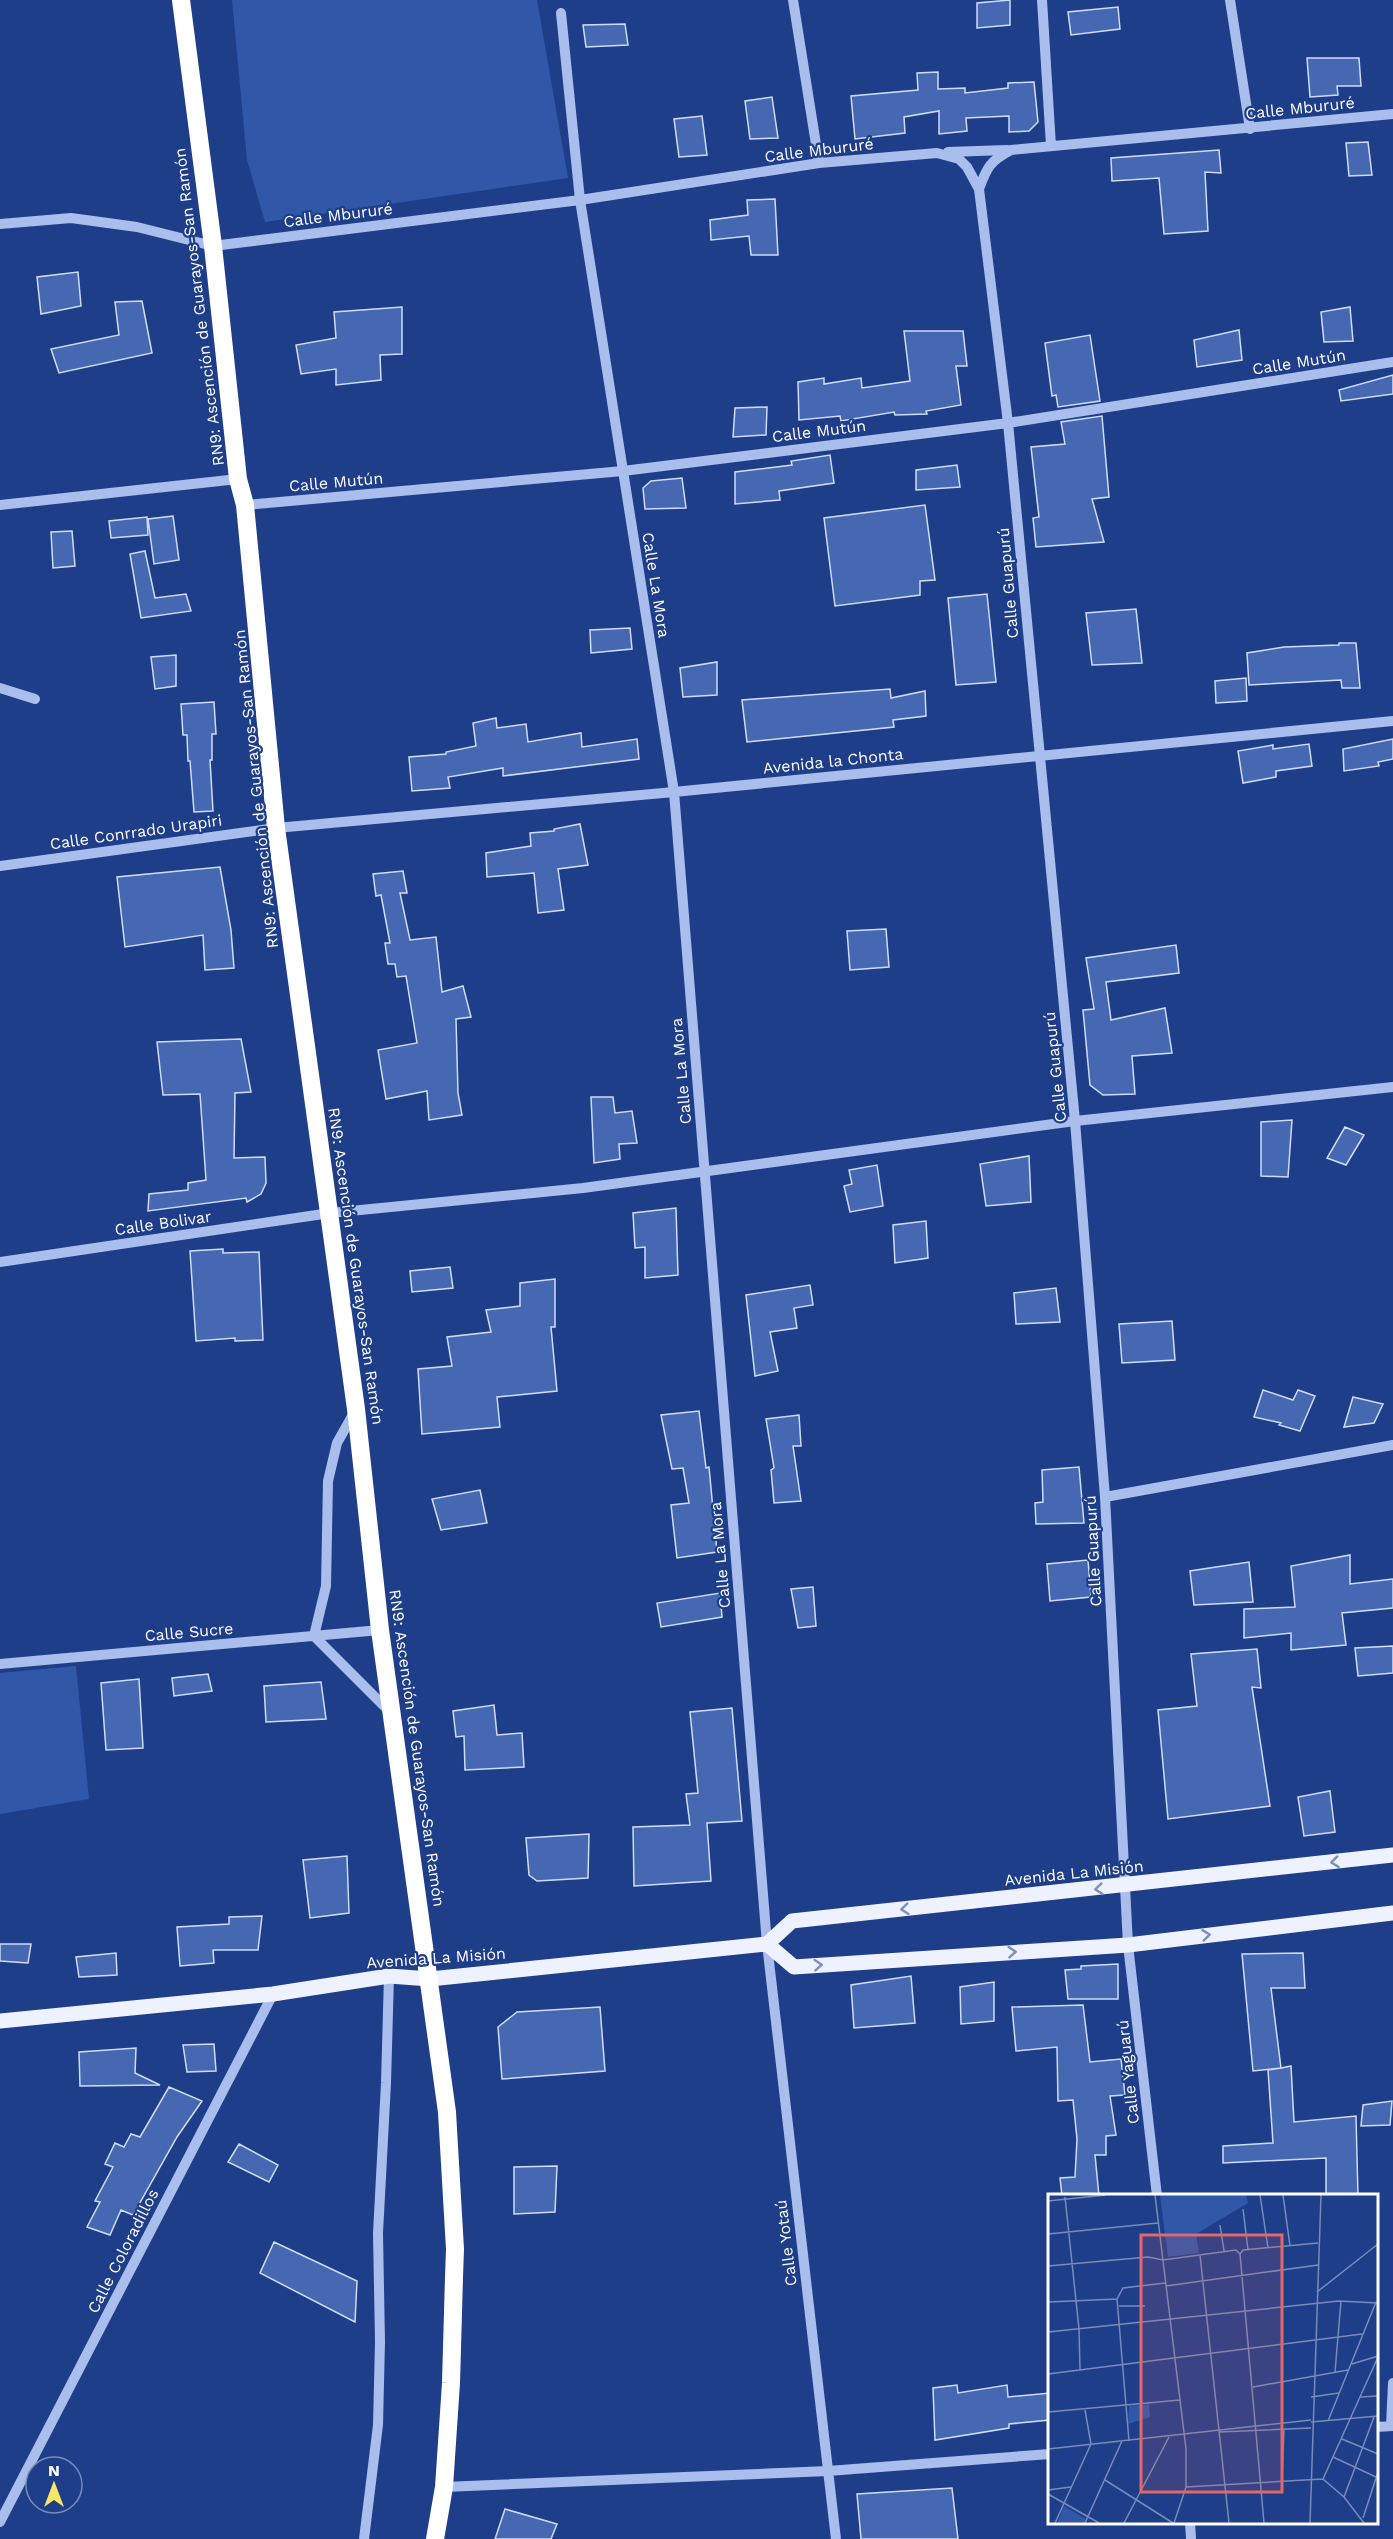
<svg xmlns="http://www.w3.org/2000/svg" width="1393" height="2539" font-family="'Work Sans',sans-serif">
  <style>
    .green { fill: #3157a8 }
    .building { fill: #4668b2; stroke: #cedcf9; stroke-width: 1.5 }
    .lines { fill: none; stroke-linecap: round; stroke-linejoin: round }
    .minor { stroke: #a9beec; stroke-width: 10 }
    .major { stroke: #eef2ff; stroke-width: 15 }
    .highway { stroke: #fff; stroke-width: 18 }
    .oneway { stroke: #7c8fbf }
    .labels { text-anchor: middle; dominant-baseline: central; stroke-width: 4.5; stroke-linejoin: round; paint-order: stroke }
    .street-label { font-size: 16px; fill: #fff; stroke: #1e3e8a }
    .inset-road { fill: none; stroke: #788bb9; stroke-width: 1.5 }
    .view { fill: #e26868; fill-opacity: 0.15; stroke: #e26868; stroke-width: 3 }
    .inset-edge { fill: none; stroke: #fff; stroke-width: 3 }
  </style>
  <rect width="100%" height="100%" fill="#1e3e8a"/>
  <path class="green" d="M232,0H537L568,178L265,222L247,160Z
    M76,1666L89,1799L0,1814V1673Z"/>
  <path class="building" d="M1010,0V25L977,28V3Z
    M1118,7L1120,29L1071,35L1068,12Z
    M625,24L628,45L586,47L583,25Z
    M1307,58H1359L1361,86H1337L1338,95L1310,97Z
    M938,72V89L965,88V93L1008,88V83L1034,82L1038,122L1029,131L1009,132V116L966,118L967,131L939,134V111L904,117L905,133L855,139L851,96L918,90L917,73Z
    M772,97L778,138L750,139L745,101Z
    M702,116L707,155L679,157L674,119Z
    M1368,142L1372,175L1349,176L1346,143Z
    M1219,150L1221,173L1205,172L1208,231L1164,234L1159,178L1112,181L1111,158Z
    M775,199L778,255H751L749,236L711,240L710,220L748,215L747,200Z
    M78,272L81,306L41,314L37,277Z
    M142,301L152,353L59,373L51,349L119,335L115,302Z
    M402,307V354L380,355L381,380L336,385V369L301,374L296,345L336,338L334,312Z
    M1350,307L1353,341L1324,342L1321,312Z
    M1239,330L1242,360L1197,367L1194,340Z
    M904,331H963L967,366H956L961,405L926,411L927,414L895,415L894,412L841,421L840,416L799,420L798,382L824,378V384L861,378L862,388L910,381Z
    M1090,335L1100,401L1058,407L1056,395L1052,396L1045,343Z
    M1393,375V394L1341,401L1339,390Z
    M767,407L766,435L733,437L735,408Z
    M1102,416L1109,497L1092,499L1104,542L1036,547L1033,518L1039,517L1031,447L1065,444L1061,422Z
    M830,455L834,483L779,491L780,500L735,504V472L792,465L791,461Z
    M957,465L960,487L916,490V470Z
    M682,478L686,508L645,509L643,488L651,481Z
    M925,505L935,580L920,581V595L835,606L824,518Z
    M173,516L179,560L154,564L148,519Z
    M147,517L148,535L111,538L109,521Z
    M72,531L75,566L53,568L51,532Z
    M145,551L155,598L186,594L191,611L141,618L130,554Z
    M987,594L996,682L956,685L948,598Z
    M1136,609L1142,663L1092,665L1086,613Z
    M630,628L632,649L591,653L590,630Z
    M1339,643H1356L1360,688H1342L1341,680L1249,685L1247,653L1284,647L1339,645Z
    M176,655V686L155,689L151,657Z
    M717,662V695L683,697L680,668Z
    M1246,678L1247,701L1216,703L1215,681Z
    M890,689L891,698L925,691L926,716L893,720L894,727L747,742L742,700Z
    M214,702L216,734H212V760H210L213,811L194,812L190,761H188L187,735H183L181,704Z
    M496,718L497,728L526,724L528,742L581,733L582,747L637,739L639,759L503,776V768L448,777L450,788L412,791L409,757L446,754V752L476,746L473,723Z
    M1393,739V759L1378,762L1379,766L1344,771L1343,749Z
    M1309,744L1312,766L1276,771V777L1243,783L1238,751L1273,745V749Z
    M580,824L588,865L558,869L564,910L538,913L534,873L487,877L486,853L531,846L530,833L554,831V829Z
    M220,867L231,930L234,968L205,970L203,935L125,947L117,877Z
    M403,871L407,893H400L410,940L436,937L442,992L463,986L471,1017L456,1019L458,1093L462,1115L429,1120L427,1091L386,1099L378,1050L417,1043L406,976L397,977L395,964H388L385,943H390L381,895L376,896L373,874Z
    M886,929L889,967L850,970L847,931Z
    M1176,945L1179,973L1106,982L1111,1020L1165,1008L1172,1053L1132,1056L1135,1094L1103,1095L1090,1085L1083,1010L1094,1009L1086,958Z
    M241,1039L251,1092L235,1093L234,1158L265,1157L266,1183L261,1194L247,1202L246,1198L148,1211L149,1194L188,1190V1183L206,1180L200,1094L163,1095L157,1042Z
    M591,1097H613L615,1113L632,1111L637,1143L619,1144L620,1159L594,1163Z
    M1292,1120L1288,1177L1261,1176V1122Z
    M1345,1127L1364,1135L1346,1165L1327,1158Z
    M1029,1156L1031,1202L986,1206L980,1164Z
    M877,1165L883,1206L850,1212L844,1186L852,1184L849,1170Z
    M676,1208L678,1275L645,1278V1247L635,1248L633,1213Z
    M926,1221L928,1258L895,1263L893,1225Z
    M223,1249V1253L259,1252L263,1340L235,1341V1338L196,1341L190,1251Z
    M450,1267L453,1288L412,1292L410,1271Z
    M555,1279V1327H551L557,1391L497,1397L500,1427L422,1434L418,1369L452,1366L447,1337L491,1332L486,1310L520,1306V1283Z
    M810,1285L813,1305L794,1308L797,1328L770,1332L778,1371L755,1376L746,1295Z
    M1056,1288L1060,1322L1016,1324L1014,1293Z
    M1172,1321L1175,1360L1122,1363L1119,1324Z
    M1263,1390L1293,1400L1298,1390L1315,1396L1300,1431L1279,1425L1281,1423L1254,1417Z
    M1353,1397L1383,1404L1374,1423L1344,1427Z
    M699,1411L706,1468L709,1467L717,1552L677,1558L671,1505L689,1503L683,1468L672,1469L661,1415Z
    M799,1415L801,1446H793L801,1501L774,1503L771,1470L774,1468L766,1419Z
    M1079,1467L1084,1523L1036,1524L1035,1503L1043,1502L1042,1470Z
    M480,1490L487,1523L441,1530L432,1499Z
    M1350,1555V1584L1393,1579V1608L1342,1613L1346,1645L1291,1650V1633L1244,1638V1609L1295,1607L1291,1566Z
    M1088,1560L1091,1597L1050,1601L1047,1564Z
    M1249,1562L1253,1602L1194,1605L1190,1571Z
    M813,1587L816,1626L798,1628L791,1589Z
    M720,1593L722,1617L661,1627L657,1603Z
    M1393,1646V1673L1358,1676L1355,1648Z
    M1257,1649L1261,1688L1252,1687L1270,1806L1168,1819L1158,1710L1197,1706L1191,1654Z
    M208,1674L212,1691L174,1696L172,1678Z
    M139,1679L143,1748L106,1750L101,1683Z
    M321,1682L326,1719L266,1722L264,1686Z
    M494,1705L497,1735L522,1733L524,1767L465,1770L464,1736L456,1737L453,1711Z
    M732,1708L742,1821L707,1823L711,1881L634,1886L633,1827L690,1825L686,1794L698,1793L690,1712Z
    M1330,1791L1335,1832L1304,1836L1298,1797Z
    M589,1834L588,1878L537,1881L529,1875L526,1838Z
    M347,1856L349,1913L310,1918L303,1860Z
    M262,1916L258,1950H213L214,1963L180,1966L177,1927L229,1924V1917Z
    M0,1944H31L28,1963L0,1961Z
    M116,1953L117,1975L79,1977L76,1957Z
    M1303,1953L1305,1988H1271L1281,2068L1291,2066L1294,2122L1356,2116L1358,2196H1326V2158L1223,2163V2146L1273,2143L1268,2070L1281,2068L1253,2071L1242,1954Z
    M1118,1964V1999H1068L1065,1970L1081,1969V1966Z
    M911,1976L915,2023L854,2028L851,1985Z
    M994,1982V2021L961,2024L960,1987Z
    M1083,2005L1090,2062L1121,2059L1125,2095L1110,2096L1116,2135L1106,2136V2155H1095L1099,2196H1062L1060,2178L1075,2177L1077,2139L1073,2100L1058,2101L1057,2047L1016,2051L1012,2007Z
    M600,2007L605,2071L502,2079L498,2027L517,2012Z
    M214,2044L216,2071L187,2072L183,2045Z
    M136,2048L135,2073L160,2085L80,2086L79,2052Z
    M169,2087L202,2101L177,2137L133,2215L121,2210L110,2235L87,2227L100,2202L95,2201L113,2167L105,2164L115,2143L124,2147L131,2134L140,2137Z
    M1392,2101L1390,2125L1361,2126L1363,2105Z
    M239,2144L278,2165L269,2182L228,2162Z
    M557,2166L555,2212L514,2214V2167Z
    M274,2242L357,2281L355,2322L260,2273Z
    M957,2385L958,2393L1007,2385L1008,2397L1050,2393V2420L1009,2424V2428L935,2440L933,2388Z
    M952,2488L958,2539H861L857,2494Z
    M505,2509L557,2524L551,2539H495Z"/>
  <g class="lines">
    <path class="minor" d="M793,0L819,163
      M1042,0L1051,146
      M1230,0L1250,129
      M561,13L580,200L674,792L767,1944L836,2539
      M948,152L1007,150
      M979,189L1008,423L1075,1121L1105,1497L1128,1945L1157,2196
      M0,224L71,218L137,227L213,246L580,200L819,163L937,153L959,159L967,167L979,189C987,167 990,161 1011,150L1393,114
      M0,505L238,479
      M245,505L623,471L1008,423L1393,362
      M0,688L35,699
      M0,866L276,828L674,792L1393,721
      M0,1262L330,1213L583,1188L1075,1121L1393,1087
      M355,1411L337,1443L328,1481L326,1586L314,1636L390,1712
      M1105,1497L1393,1445
      M0,1664L380,1630
      M1391,2426L1393,2383
      M1376,2427L1393,2426
      M444,2487L828,2471L1050,2454
      M0,2522L273,1994
      M1190,2522L1191,2539
      M364,2539L378,2425L380,2342L378,2233L386,2083L389,1976"/>
    <path class="major" d="M767,1944L794,1967L1128,1945L1393,1913
      M0,2021L273,1994L389,1976L430,1979L767,1944L792,1921L1393,1855"/>
    <path class="highway" d="M181,0L213,246L238,479L245,505L276,828L356,1409L380,1630L447,2112L455,2249L454,2277L451,2383L444,2487L435,2539"/>
  </g>
  <defs><path id="oneway-chevron" d="M-2-3.5L2.5 0L-2 3.5" fill="none" stroke-width="1.6" stroke-linecap="round" stroke-linejoin="round" transform="scale(1.5)"/></defs>
  <g class="oneway">
    <use href="#oneway-chevron" transform="translate(1335 1862) rotate(173)"/>
    <use href="#oneway-chevron" transform="translate(1099 1889) rotate(174)"/>
    <use href="#oneway-chevron" transform="translate(905 1909) rotate(174)"/>
    <use href="#oneway-chevron" transform="translate(1206 1935) rotate(-7)"/>
    <use href="#oneway-chevron" transform="translate(1012 1952) rotate(-4)"/>
    <use href="#oneway-chevron" transform="translate(818 1965) rotate(-4)"/>
  </g>
  <g class="labels">
    <g class="street-label">
      <text transform="translate(1300 108) rotate(-6)">Calle Mbururé</text>
      <text transform="translate(819 150) rotate(-7)">Calle Mbururé</text>
      <text transform="translate(338 215) rotate(-7)">Calle Mbururé</text>
      <text transform="translate(199 307) rotate(-97)">RN9: Ascención de Guarayos-San Ramón</text>
      <text transform="translate(1299 362) rotate(-9)">Calle Mutún</text>
      <text transform="translate(819 431) rotate(-7)">Calle Mutún</text>
      <text transform="translate(336 482) rotate(-5)">Calle Mutún</text>
      <text transform="translate(1008 583) rotate(-95)">Calle Guapurú</text>
      <text transform="translate(656 585) rotate(81)">Calle La Mora</text>
      <text transform="translate(833 761) rotate(-6)">Avenida la Chonta</text>
      <text transform="translate(256 789) rotate(-96)">RN9: Ascención de Guarayos-San Ramón</text>
      <text transform="translate(136 832) rotate(-8)">Calle Conrrado Urapiri</text>
      <text transform="translate(1055 1067) rotate(-96)">Calle Guapurú</text>
      <text transform="translate(681 1071) rotate(-95)">Calle La Mora</text>
      <text transform="translate(163 1223) rotate(-8)">Calle Bolivar</text>
      <text transform="translate(356 1266) rotate(82)">RN9: Ascención de Guarayos-San Ramón</text>
      <text transform="translate(1093 1551) rotate(-93)">Calle Guapurú</text>
      <text transform="translate(720 1555) rotate(-95)">Calle La Mora</text>
      <text transform="translate(189 1632) rotate(-5)">Calle Sucre</text>
      <text transform="translate(417 1748) rotate(82)">RN9: Ascención de Guarayos-San Ramón</text>
      <text transform="translate(1074 1873) rotate(-6)">Avenida La Misión</text>
      <text transform="translate(436 1958) rotate(-4)">Avenida La Misión</text>
      <text transform="translate(1128 2072) rotate(-96)">Calle Yaguarú</text>
      <text transform="translate(786 2243) rotate(-97)">Calle Yotaú</text>
      <text transform="translate(123 2251) rotate(-63)">Calle Coloradillos</text>
    </g>
  </g>
  <g transform="translate(1048 2194)">
    <rect width="330" height="330" fill="#1e3e8a"/>
    <path d="M112,1H198L200,9L148,40L151,59L120,63ZM101,210L102,223L80,230L81,212ZM16,312L38,325L36,329H9Z" fill="#3157a8"/>
    <path class="inset-road" d="M107,1L138,255V293L126,329M212,1L220,54M235,1L242,52M17,3L31,135L32,176M0,7L58,1M195,15L200,56M172,31L176,57M0,40L110,29M192,60L216,329M152,61L181,329M0,72L100,63L115,66L188,56L192,60L195,56L270,49M118,92L270,71M269,98L330,50M69,105L81,247M69,105L75,94L117,89M0,108L69,105M71,112H97M0,138L291,107L330,109M304,170L330,162M287,178L293,107M0,180L314,140M205,193L300,176M263,203L291,199M312,203L330,202M0,218L132,206M280,227L328,108M263,228L330,222M171,238L263,234M294,245L330,260M0,255L263,226M285,263L328,283M57,286L125,329M234,287L236,235M138,293L275,285M0,296L23,293M0,300L51,329M296,303L326,223M315,324L330,278M7,329L43,250L37,216M37,329L74,247M76,329L121,243M262,329L273,1M316,329L296,303L275,285L330,163"/>
    <path class="view" d="M93,41H234V298H93Z"/>
    <rect width="330" height="330" class="inset-edge"/>
  </g>
  <g transform="translate(54 2485)"><circle r="28" fill="#1e3e8a" stroke="#788bb9" stroke-width="1.5"/>
  <path d="M0-4.5L10 22L0 15L-10 22Z" fill="#fbe568"/>
  <text y="-9" font-size="16" font-weight="bold" text-anchor="middle" fill="#ffffff">N</text>
  </g>
</svg>
